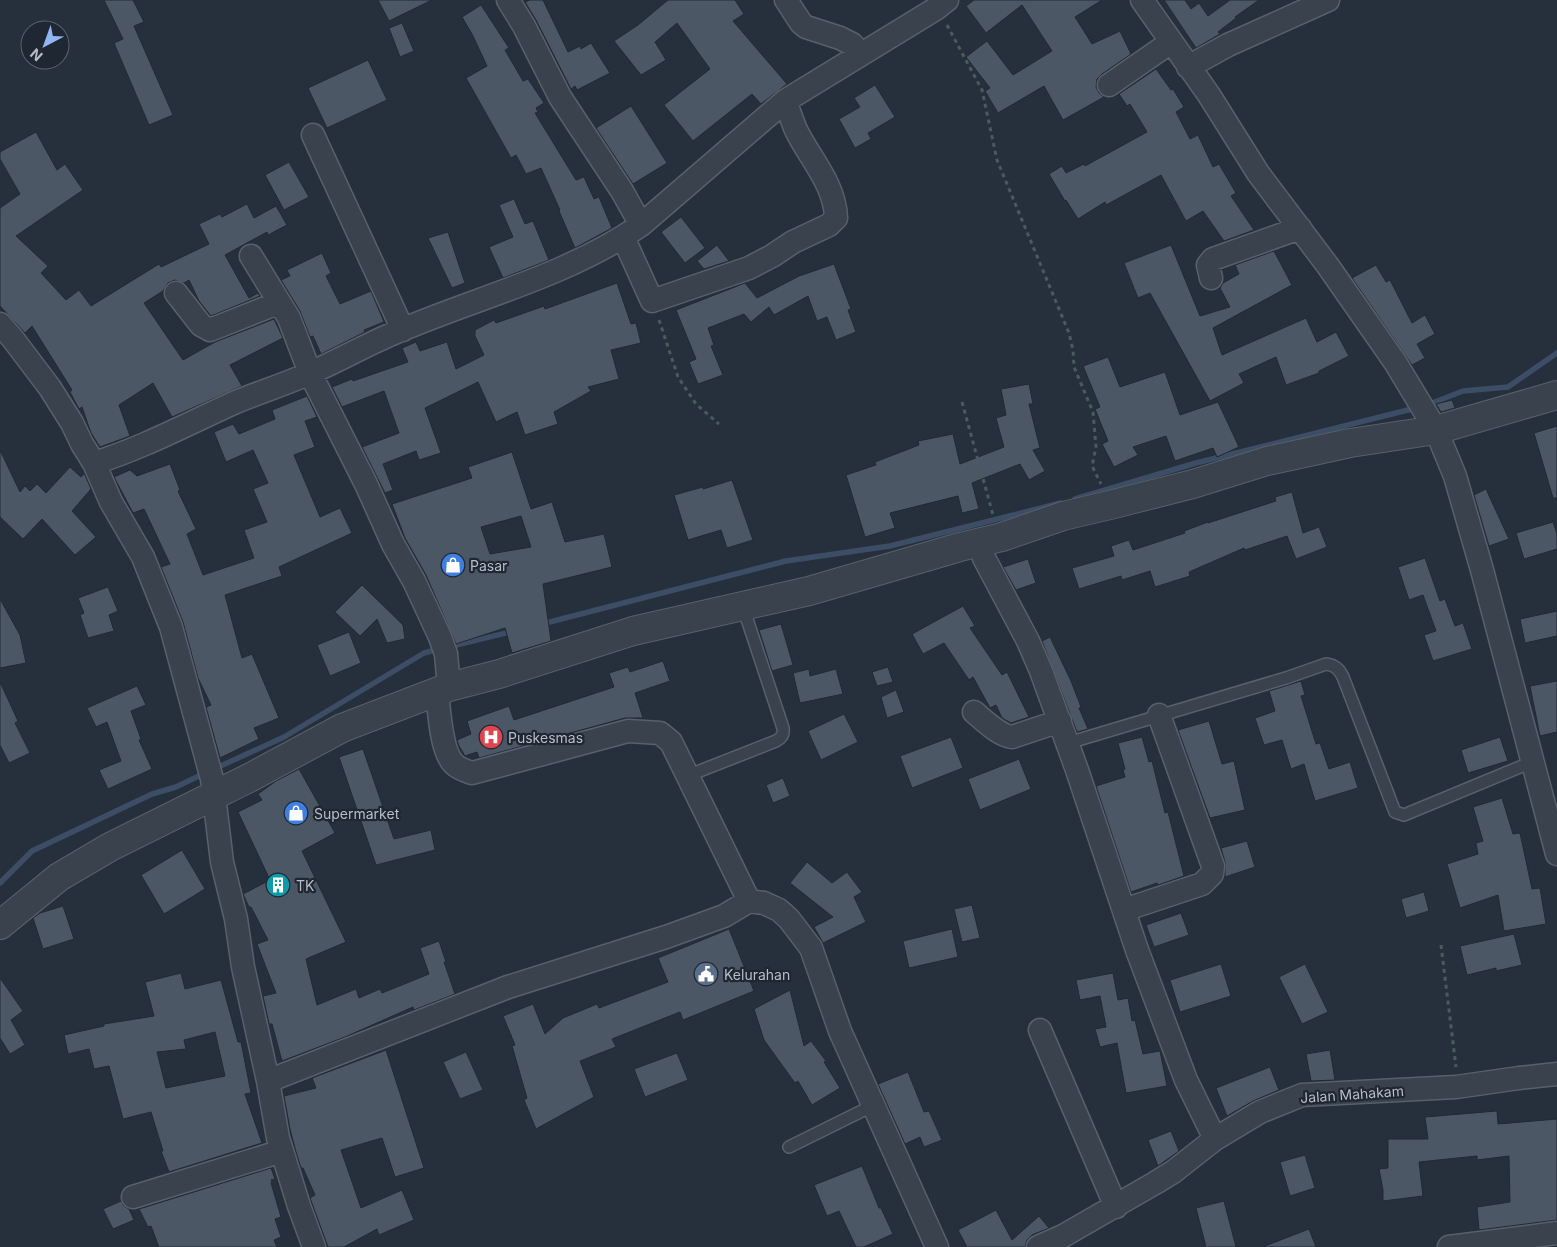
<svg xmlns="http://www.w3.org/2000/svg" width="1557" height="1247" font-family="Inter,sans-serif">
  <style>
    .lines { fill: none; stroke-linecap: round; stroke-linejoin: round }
    .stream { stroke: #3c4d65; stroke-width: 5.5 }
    .building { fill: #4c5766; stroke: #212934; fill-rule: evenodd }
    .service-casing { stroke: #58606b; stroke-width: 14 }
    .minor-casing { stroke: #58606b; stroke-width: 25 }
    .tertiary-casing { stroke: #58606b; stroke-width: 30 }
    .path { stroke: #485b5d; stroke-width: 3; stroke-dasharray: 4 4; stroke-linecap: butt }
    .service { stroke: #3a424d; stroke-width: 11 }
    .minor { stroke: #3a424d; stroke-width: 22 }
    .tertiary { stroke: #3a424d; stroke-width: 28 }
    .labels { text-anchor: middle; dominant-baseline: central; stroke-width: 4.5; stroke-linejoin: round; paint-order: stroke }
    .poi-label { font-size: 14px; fill: #b6bdc8; stroke: #1f2732; text-anchor: start }
    .street-label { font-size: 14px; fill: #b6bdc8; stroke: #1f2732 }
  </style>
  <rect width="100%" height="100%" fill="#26303d"/>
  <g class="lines">
    <path class="stream" d="M1427,405L1463,391L1508,387L1557,353
      M1075,499L1196,463L1416,408
      M542,624L786,561L890,546L1061,503
      M448,647L514,631
      M214,769L284,737L424,653L439,649
      M0,883L32,851L152,794L176,787L205,773"/>
  </g>
  <path class="building" d="M104,0H133L144,22L134,26L173,115L149,125L114,43L123,39Z
    M378,0H432L389,21Z
    M530,0H543L568,52L580,46L581,49L591,43L610,73L577,90L575,86L571,89L536,20L525,2Z
    M668,0H735L744,14L733,21L787,84L761,104L752,94L693,141L664,105L710,69L677,23L655,42L666,60L641,75L614,41L638,25Z
    M974,0H1102L1075,17L1092,44L1120,31L1131,54L1102,74L1097,79L1096,87L1099,93L1104,97L1063,120L1044,86L998,113L985,91L990,88L966,57L987,41L1013,75L1052,51L1022,5L986,33L966,6Z
    M1164,0H1185L1191,9L1199,3L1208,16L1230,0H1259L1235,17L1236,18L1218,32L1220,34L1196,48Z
    M481,5L509,48L505,50L523,81L528,79L544,103L536,108L538,112L535,113L576,180L584,177L594,199L599,197L612,228L575,248L559,211L560,210L541,168L526,174L516,155L511,158L466,78L487,66L472,34L462,17Z
    M402,23L414,51L400,57L389,28Z
    M368,60L387,100L327,128L308,88Z
    M1156,69L1171,90L1173,89L1184,107L1176,112L1190,139L1198,135L1213,167L1219,164L1236,193L1231,196L1254,230L1224,241L1203,211L1186,221L1161,175L1106,205L1105,202L1078,219L1066,200L1065,201L1049,174L1062,166L1066,173L1084,164L1085,166L1147,132L1130,104L1127,106L1119,94Z
    M875,85L895,117L868,133L871,139L855,148L839,119L860,107L854,98Z
    M631,106L667,163L633,184L596,128Z
    M36,132L57,170L65,164L83,190L16,236L48,266L41,273L66,300L79,290L91,306L159,264L161,267L209,244L199,224L220,214L222,217L247,204L254,218L276,206L287,225L268,235L267,232L225,255L249,298L258,293L260,296L211,316L199,301L189,280L184,283L175,280L168,283L163,291L144,303L183,360L215,342L274,319L283,338L230,365L242,386L172,417L153,383L119,405L130,436L100,447L91,433L82,407L79,409L70,392L72,390L32,326L25,333L0,306V208L20,194L0,159V152Z
    M289,162L309,197L284,210L265,175Z
    M514,199L525,224L533,221L549,260L503,278L489,247L513,237L499,205Z
    M681,217L705,248L685,263L661,232Z
    M448,232L465,283L452,288L428,238Z
    M717,245L729,261L704,269L697,261Z
    M1171,245L1200,316L1230,307L1220,288L1223,283L1239,274L1235,265L1274,251L1292,285L1213,328L1222,355L1306,318L1317,342L1336,332L1349,356L1319,371V373L1286,385L1276,357L1239,374L1244,383L1210,401L1150,293L1138,298L1124,263Z
    M322,253L331,273L326,276L340,304L371,291L384,322L364,330L365,332L321,354L313,336L310,337L300,311L281,280L290,276L287,270Z
    M834,264L851,309L848,310L856,332L836,340L827,317L817,321L808,296L774,315L769,307L751,322L744,314L708,328L714,345L711,346L723,375L698,384L689,362L696,359L676,310L745,283L757,298L799,276Z
    M1376,265L1386,282L1390,280L1412,323L1425,315L1435,334L1417,344L1425,358L1412,365L1352,278Z
    M617,283L631,324L636,323L641,343L611,350L619,379L588,387L591,391L554,412L558,424L525,435L517,412L496,422L478,382L425,408L441,453L419,460L416,451L383,464L393,490L385,493L362,447L399,433L384,391L342,407L332,387L352,379L353,381L408,362L402,348L416,342L420,351L447,342L456,369L484,355L475,336V330L494,320L496,323L544,306L545,309Z
    M1108,357L1120,387L1165,372L1180,415L1218,402L1239,447L1217,457L1213,448L1175,461L1166,436L1133,447L1138,455L1114,467L1102,444L1108,441L1095,409L1100,407L1083,366Z
    M1029,384L1033,404H1029L1040,448L1033,450L1045,471L1029,480L1020,464L972,483L979,509L962,513L958,496L890,513L895,528L865,537L846,475L876,465L875,462L919,445L918,441L953,434L960,464L1004,447L996,418L1006,415L1001,389Z
    M307,396L317,417L305,421L315,447L294,455L320,517L340,508L352,533L279,567L282,576L225,595L242,658L252,654L279,718L254,728L259,739L220,758L206,707L211,705L198,678L183,622L161,567L170,564L144,509L133,513L114,477L130,470L137,476L170,464L180,490L178,491L196,529L187,534L203,575L254,558L244,530L267,522L253,489L268,483L253,450L226,462L214,432L233,424L239,434L275,419L272,410Z
    M1452,400L1455,408L1441,412L1436,404Z
    M1557,426V498H1553L1534,433Z
    M0,450L20,492L25,486L30,491L37,484L46,493L70,467L81,477L84,474L85,475L91,489L72,511L96,537L75,555L42,519L23,539L0,517Z
    M512,452L531,509L552,502L565,542L604,534L612,567L543,584L551,641L512,653L505,628L456,644L426,575L405,538L392,504L472,478L468,467ZM521,516L531,547L490,554L481,527Z
    M732,480L753,540L727,548L721,530L688,540L674,495L703,487V489Z
    M1486,489L1509,539L1489,546L1474,495Z
    M1292,492L1303,533L1319,527L1327,547L1296,559L1287,536L1245,550L1244,548L1189,572L1190,576L1155,587L1150,571L1122,580L1121,576L1079,589L1072,568L1114,556L1111,546L1129,540L1133,550L1185,533L1184,531L1208,522V523L1276,501L1275,497Z
    M1553,522L1557,534V549L1524,559L1516,533Z
    M1425,558L1440,601L1445,599L1455,626L1463,623L1472,649L1433,661L1424,635L1436,631L1423,595L1409,600L1398,567Z
    M1028,559L1036,583L1016,590L1003,567Z
    M362,585L403,625L405,639L387,643L377,619L360,636L335,612Z
    M108,587L118,611L109,615L114,631L88,638L80,615L84,613L78,598Z
    M0,599L20,635L26,663L0,668Z
    M963,606L975,626L970,628L1002,675L1007,672L1029,717L1011,723L1002,718L996,705L990,708L973,677L969,680L944,643L923,654L912,634Z
    M1557,611V636L1525,643L1520,619Z
    M781,624L793,665L772,671L759,630Z
    M349,632L361,663L330,676L317,645Z
    M1050,637L1071,681L1081,707L1079,708L1088,729L1077,732L1042,641Z
    M663,661L670,681L635,693L643,718H625L479,758L477,752L465,756L459,746L457,740L471,734L467,721L509,706L514,720L614,687L609,673L628,667L630,672Z
    M888,667L893,682L877,686L872,672Z
    M809,669L810,676L836,669L843,694L800,703L793,673Z
    M1301,681L1305,695L1301,696L1316,744L1320,743L1329,769L1350,762L1358,788L1315,801L1304,764L1291,769L1282,740L1264,745L1255,718L1275,711L1269,691Z
    M1557,681V732L1540,736L1530,686Z
    M0,682L18,721L15,723L30,753L9,763L0,745Z
    M137,686L146,705L131,711L141,739L139,740L152,769L108,789L99,770L121,761L107,722L96,727L87,708Z
    M896,690L904,712L887,718L881,697Z
    M844,714L858,742L821,760L808,731Z
    M1209,721L1222,764L1234,761L1245,810L1210,818L1178,730Z
    M951,737L963,768L912,788L900,756Z
    M1142,737L1149,762L1152,761L1165,813L1168,812L1184,876L1158,885L1157,883L1131,892L1096,786L1125,777L1123,770L1125,769L1118,743Z
    M1500,737L1508,761L1468,773L1461,750Z
    M363,749L394,839L431,830L435,850L376,865L339,757Z
    M1019,759L1031,789L980,810L968,779Z
    M299,769L335,833L302,851L346,942L306,959L317,1005L356,989L359,998L380,989L382,993L429,974L420,948L439,941L446,962H444L455,994L414,1010L413,1007L345,1037L282,1061L272,1024H269L263,996L276,993L257,944L268,940L251,907H249L243,894L270,880L238,812L262,800L258,794L276,781Z
    M783,778L790,796L773,803L766,785Z
    M1502,798L1513,834L1520,833L1532,889L1540,888L1546,924L1504,931L1498,895L1460,908L1447,864L1478,854L1476,843L1483,841L1473,807Z
    M1247,841L1255,867L1225,877V862L1221,848Z
    M182,850L205,889L164,914L141,875Z
    M807,862L832,883L847,872L862,892L854,897L866,922L823,943L814,927L833,917L790,883Z
    M1424,892L1429,911L1406,918L1401,899Z
    M972,905L980,938L962,942L954,909Z
    M63,906L74,939L43,949L33,918L40,913Z
    M1181,913L1189,935L1154,947L1146,925Z
    M729,929L754,991L683,1020L680,1012L612,1039L616,1047L580,1061L594,1097L536,1129L524,1100L527,1098L512,1046L515,1045L503,1016L533,1004L545,1034L563,1018L597,1004L599,1008L668,982L658,958Z
    M952,929L958,957L909,968L903,941Z
    M1514,934L1522,965L1496,971V968L1467,975L1460,946Z
    M1221,964L1231,996L1180,1012L1170,980Z
    M1305,964L1328,1012L1302,1024L1279,977Z
    M181,973L185,989L221,980L238,1042H241L251,1093L245,1094L262,1143L169,1172L161,1151H163L151,1112L123,1119L109,1066L94,1069L89,1049L68,1054L64,1035L104,1026V1024L154,1016L145,982ZM215,1032L225,1076L166,1088L157,1052L186,1049L184,1040Z
    M1113,973L1118,1000L1128,998L1132,1021L1135,1020L1143,1054L1160,1051L1167,1086L1126,1093L1117,1043L1100,1047L1095,1029L1106,1027L1100,996L1080,1000L1076,980Z
    M0,978L23,1011L11,1020L25,1045L10,1054L0,1038Z
    M790,990L804,1046L811,1041L826,1061L824,1062L840,1088L812,1105L798,1081L795,1083L764,1040L754,1009Z
    M386,1050L424,1168L395,1177L382,1138L341,1150L361,1208L402,1190L414,1220L379,1235L377,1229L344,1247H328L310,1198L315,1195L303,1168H301L296,1152L290,1129L284,1096L316,1088L312,1078Z
    M1330,1050L1335,1080L1311,1081L1306,1054Z
    M466,1052L483,1090L460,1099L443,1062Z
    M677,1053L688,1080L645,1097L634,1069Z
    M1270,1067L1279,1090L1253,1101L1227,1116L1216,1088Z
    M908,1072L924,1112L929,1111L942,1140L924,1147L920,1137L905,1144L878,1084Z
    M1497,1111L1498,1124L1557,1119V1220L1479,1230L1477,1207L1510,1202L1509,1156L1477,1160V1156L1419,1162L1423,1196L1383,1201V1190L1379,1169L1388,1168V1139H1428L1425,1117Z
    M1171,1131L1179,1151L1158,1166L1148,1140Z
    M1305,1155L1315,1188L1290,1196L1280,1162Z
    M862,1166L879,1208H881L893,1234L864,1247H856L839,1211L827,1216L814,1185Z
    M271,1168L275,1179L271,1180L272,1182L271,1183L281,1217L275,1219L281,1237L274,1240L277,1247H159L151,1226L148,1227L139,1209Z
    M121,1201L124,1206L129,1209L134,1220L113,1229L103,1209Z
    M1224,1201L1236,1247H1206L1196,1208Z
    M996,1210L1012,1240L1039,1216L1049,1228L1032,1235L1027,1240L1025,1247H967L958,1230Z
    M1309,1229L1316,1247H1265V1246Z"/>
  <g class="lines">
    <g class="service-casing">
      <path id="service" d="M1068,743L1286,678L1326,664C1335,665 1339,669 1343,677L1395,812L1404,815L1532,762
        M687,776L776,741C782,738 784,734 783,728L743,607
        M789,1147L872,1106"/>
    </g>
    <g class="minor-casing">
      <path id="minor" d="M508,0L524,26L560,97L622,191L641,225
        M786,0L801,23L806,27L840,38L852,44L862,54
        M1142,0L1209,95L1258,173L1328,266L1395,362L1436,430L1455,476L1482,570L1557,854
        M1188,67L1228,45L1328,0
        M1109,85L1171,42
        M313,135L403,330
        M623,237L652,301L749,268L772,256L793,242L829,225L836,218C835,184 810,159 796,130C792,121 789,110 785,101
        M251,256L289,318L310,373L366,484L393,544L414,581L440,637L446,654L449,687
        M1211,278L1208,265L1213,259L1300,228
        M176,293L201,325L210,330L278,303
        M0,324L13,339L50,388L72,423L82,444L94,463L111,502L143,557L171,627L212,779L222,862L236,919L243,967L268,1081L278,1138L299,1206L314,1247
        M94,463C143,448 189,423 236,402C260,392 286,384 310,373C338,361 364,346 392,334C474,298 566,277 641,225L785,101L937,8L947,0
        M979,543L984,558L1028,641L1041,671L1077,770L1137,950L1186,1080L1215,1139
        M437,691C439,710 441,752 454,764C459,769 466,771 472,773L628,731L660,733L671,742L749,901L764,903L779,910L789,919L811,948L840,1031L937,1247
        M974,712C985,721 998,735 1012,737L1060,721
        M1124,910L1202,884L1212,874L1213,866L1159,715
        M1040,1030L1116,1207
        M268,1081L508,987L666,937L724,916L749,901
        M133,1197L282,1151
        M1038,1247L1063,1236L1155,1183L1173,1172L1215,1139L1260,1112L1302,1095L1456,1087L1519,1078L1557,1074
        M1449,1247L1557,1233"/>
    </g>
    <g class="tertiary-casing">
      <path id="tertiary" d="M0,925L59,877L110,847L251,777L342,728L449,687L499,674L633,631L809,591L960,547L1002,537L1063,516L1110,505L1193,484L1267,461L1350,443L1436,430L1557,395"/>
    </g>
    <path class="path" d="M947,25L982,90L997,160L1069,333L1073,350L1074,367L1093,412L1096,447L1092,466L1101,484
      M659,320L678,377L696,404L719,424
      M962,402L993,515
      M1441,945L1456,1067"/>
    <use href="#service" class="service"/>
    <use href="#minor" class="minor"/>
    <use href="#tertiary" class="tertiary"/>
  </g>
  <defs>
    <g id="shop-disc" transform="scale(1.25)"><circle r="9.5" fill="#3f7fe0" stroke="#1f2732"/><path d="M-5-2.5h2.3a2.7 3.5 0 0 1 5.4 0H5L5.5 6h-11ZM-1.5-2.5h3a1.5 2.3 0 0 0-3 0Z" fill="#fff"/></g>
    <g id="hospital-disc" transform="scale(1.25)"><circle r="9.5" fill="#e0444e" stroke="#1f2732"/><path d="M-5-5h3v3.5h4V-5h3V5h-3V1.5h-4V5h-3Z" fill="#fff"/></g>
    <g id="building-disc" transform="scale(1.25)"><circle r="9.5" fill="#0f9aa8" stroke="#1f2732"/><path d="M-4-6H4V6H1V3H-1V6H-4ZM-2.5-4.3h1.7v1.8h-1.7ZM.8-4.3h1.7v1.8H.8ZM-2.5-1h1.7V.8h-1.7ZM.8-1h1.7V.8H.8Z" fill="#fff"/></g>
    <g id="civic-disc" transform="scale(1.25)"><circle r="9.5" fill="#5c6f8a" stroke="#1f2732"/><path d="M-.6-6.5H3V-4.5H.6V-3L4-1V1h2V6H-6V1h2V-1L-.6-3ZM-1.2 2.5V6h2.4V2.5Z" fill="#fff"/></g>
  </defs>
  <g fill-rule="evenodd">
    <use href="#shop-disc" x="453" y="565"/>
    <use href="#hospital-disc" x="491" y="737"/>
    <use href="#shop-disc" x="296" y="813"/>
    <use href="#building-disc" x="278" y="885"/>
    <use href="#civic-disc" x="706" y="974"/>
  </g>
  <g class="labels">
    <g class="poi-label">
      <text x="470" y="565">Pasar</text>
      <text x="508" y="737">Puskesmas</text>
      <text x="314" y="813">Supermarket</text>
      <text x="296" y="885">TK</text>
      <text x="724" y="974">Kelurahan</text>
    </g>
    <g class="street-label">
      <text transform="translate(1352 1094) rotate(-4)">Jalan Mahakam</text>
    </g>
  </g>
  <g transform="translate(45 45) rotate(221)"><circle r="24" fill="#1f2732" stroke="#5b636e"/>
  <path d="M0-4L9 19L0 12L-9 19Z" fill="#91b7f2"/>
  <text y="-8" font-size="14" font-weight="bold" text-anchor="middle" fill="#b6bdc8">N</text>
  </g>
</svg>
